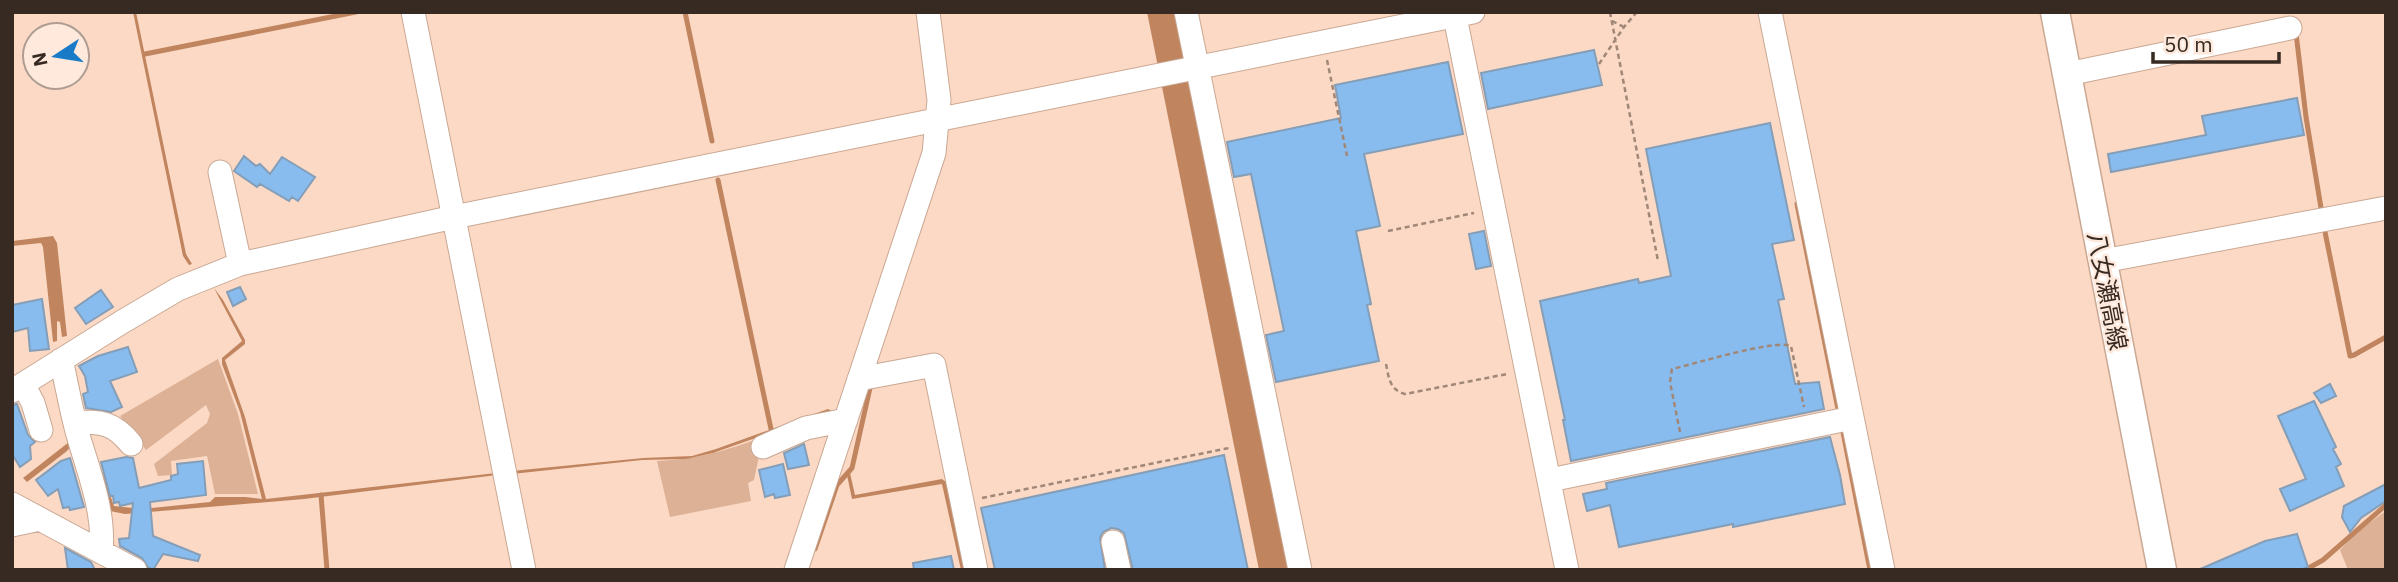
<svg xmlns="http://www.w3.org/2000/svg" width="2398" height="582" font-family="'IBM Plex Sans','Noto Sans JP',sans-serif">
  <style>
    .green { fill: #dcb196 }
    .water { fill: #c0855f }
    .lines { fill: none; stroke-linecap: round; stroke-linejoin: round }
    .stream { stroke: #c0855f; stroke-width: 5 }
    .building { fill: #88bcee; stroke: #849eb8; stroke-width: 2 }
    .minor-casing { stroke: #c9a894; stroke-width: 25 }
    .major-casing { stroke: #c9a894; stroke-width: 31 }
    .path { stroke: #a08778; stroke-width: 2.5; stroke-dasharray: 5 3.5; stroke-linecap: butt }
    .minor { stroke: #fff; stroke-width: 23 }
    .major { stroke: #fff; stroke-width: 28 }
    .labels { text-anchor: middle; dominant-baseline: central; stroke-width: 5; stroke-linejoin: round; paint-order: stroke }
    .street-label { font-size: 24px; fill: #372a22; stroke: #fee9dc }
  </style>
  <rect width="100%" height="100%" fill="#fcd9c4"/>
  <path class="green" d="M218,359L238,414L258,494H215L207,456L171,461L172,475L158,476L154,464L207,423L210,414L206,405L146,450L120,416Z
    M763,437L754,480L748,483L751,501L670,517L657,461C698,459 725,451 763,437Z
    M2386,511V570H2348L2340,550L2358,531Z"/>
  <path class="water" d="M133,12H136L186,254L192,264L189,265L183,256Z
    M1147,12H1177L1290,570H1259Z
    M53,236L57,243L67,336L62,337L60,322L57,321V341L53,342L43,247L41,243L12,246V241Z
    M214,288L223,300L245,340V344L225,360L245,417L266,499L496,473L497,475L304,499L125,514L110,511L69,377L76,374L82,414L114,506L142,509L210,502L215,497H245L262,499L240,412L222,364V358L242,341Z
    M828,409L832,411L713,453L686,459L642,460L512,474V471L643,458L692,456L716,449Z
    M69,442L71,446L67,451L27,482L23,478Z
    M850,473L855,495L942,479L946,482L965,570H961L942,484L852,499L847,475Z"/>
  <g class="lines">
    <path class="stream" d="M685,12L712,141
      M2296,33L2306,117L2322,214
      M145,54L356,12
      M718,180L771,429
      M1797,204L1839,414
      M2324,227L2350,356L2354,355L2386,337
      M1842,427L1870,570
      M321,495L327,570
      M815,549L837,485L852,468L870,388
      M2305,570L2323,560L2386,505"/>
  </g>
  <path class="building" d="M1594,50L1602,85L1488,109L1481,73Z
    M1448,62L1463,134L1364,154L1380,226L1356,231L1371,304L1367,305L1379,361L1276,382L1266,335L1284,331L1251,174L1234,177L1227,142L1341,118L1335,85Z
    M2297,98L2304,135L2111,172L2108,154L2206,135L2202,116Z
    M1770,123L1794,240L1772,244L1784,299L1778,300L1785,335L1795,384L1819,382L1824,409L1571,461L1563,420H1565L1540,301L1638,279L1639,283L1671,276L1646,149Z
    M244,156L256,166L260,164L270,174L282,157L315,177L298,201L292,197L289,201L260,184L257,187L234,171Z
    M1484,231L1491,266L1476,269L1469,234Z
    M240,287L246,299L233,306L227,292Z
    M101,290L113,307L86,324L75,308Z
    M42,299L49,349L30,351L28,328L12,332V305Z
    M128,347L137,372L110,381L122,407L111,412L86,408L83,394L88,392L85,376L79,366L98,356Z
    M2330,384L2336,396L2321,403L2314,393Z
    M2314,401L2336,447L2333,449L2341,464L2336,467L2344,486L2290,511L2280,489L2306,479L2278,416Z
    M17,404L28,435L35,442L30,446L31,459L20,467L12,454V405Z
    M1830,437L1840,475L1845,504L1733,527V524L1619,547L1610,505L1587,511L1583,494L1607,489L1606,483Z
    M804,444L809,465L788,469L784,453Z
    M1224,455L1248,570H1133L1124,533L1118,529L1111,528L1103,532L1100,538L1105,570H995L981,508Z
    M126,457L133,458L139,488L171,480V476L178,474L177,464L203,461L206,495L150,502L153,536L200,555L198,561L163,554L153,570L148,567L142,558L120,546L119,539L129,538L133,503L120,506L119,502L114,503L113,496H110L101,462Z
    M70,458L84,507L70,510L69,507L63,508L58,489L48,496L36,480L61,461Z
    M783,464L790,495L775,498L774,494L765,497L759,470Z
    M2386,484V501L2361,518L2350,532L2342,517L2344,506Z
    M2297,534L2308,567L2300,570H2198L2265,541Z
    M65,548L91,562L95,570H68Z
    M951,556L954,570H914L913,563Z"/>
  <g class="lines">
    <g class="minor-casing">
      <path id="minor" d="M413,12L524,570
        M1186,12L1300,570
        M1454,12L1567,570
        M1770,12L1883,570
        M2067,72L2082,71L2290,28
        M220,172L240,264
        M2103,261L2386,208
        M61,360C67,385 71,410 78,435C89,473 105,512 101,552
        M859,379L934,365L976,570
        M23,384L33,403L41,430
        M12,391L122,322L178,289L240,264L454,217L1473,12
        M75,422C102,422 113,422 131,444
        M763,447L806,428L846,420
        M1550,480L1852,418
        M12,504L135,570
        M12,525L40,519
        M1113,542L1119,570
        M796,570L934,153L939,100L928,12"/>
    </g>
    <g class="major-casing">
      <path id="major" d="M2055,12L2162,570"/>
    </g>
    <path class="path" d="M1610,12L1658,261
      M1612,21L1624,27
      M1327,60L1347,156
      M1599,64L1624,27L1637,12
      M1388,231L1474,213
      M1386,364C1389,379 1390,390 1405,394L1507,374
      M1680,432L1670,382L1672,369C1694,364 1775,339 1791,346L1804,407
      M982,498L1229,448"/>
    <use href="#minor" class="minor"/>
    <use href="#major" class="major"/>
  </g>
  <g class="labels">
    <g class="street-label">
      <text transform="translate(2108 291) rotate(79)">八女瀬高線</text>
    </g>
  </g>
  <rect width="2398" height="582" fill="none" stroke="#372a22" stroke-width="28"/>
  <g transform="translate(56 56) rotate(258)"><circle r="33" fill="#fee9dc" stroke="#ae9d92" stroke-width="2"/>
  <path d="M0-5L12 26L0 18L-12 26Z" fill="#197bc7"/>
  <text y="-10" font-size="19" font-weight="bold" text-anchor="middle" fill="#372a22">N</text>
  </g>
  <path d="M2153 52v10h126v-10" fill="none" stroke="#372a22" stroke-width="3.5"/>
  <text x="2164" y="52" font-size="21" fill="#372a22" stroke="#fee9dc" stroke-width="5" paint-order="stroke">50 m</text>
</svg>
